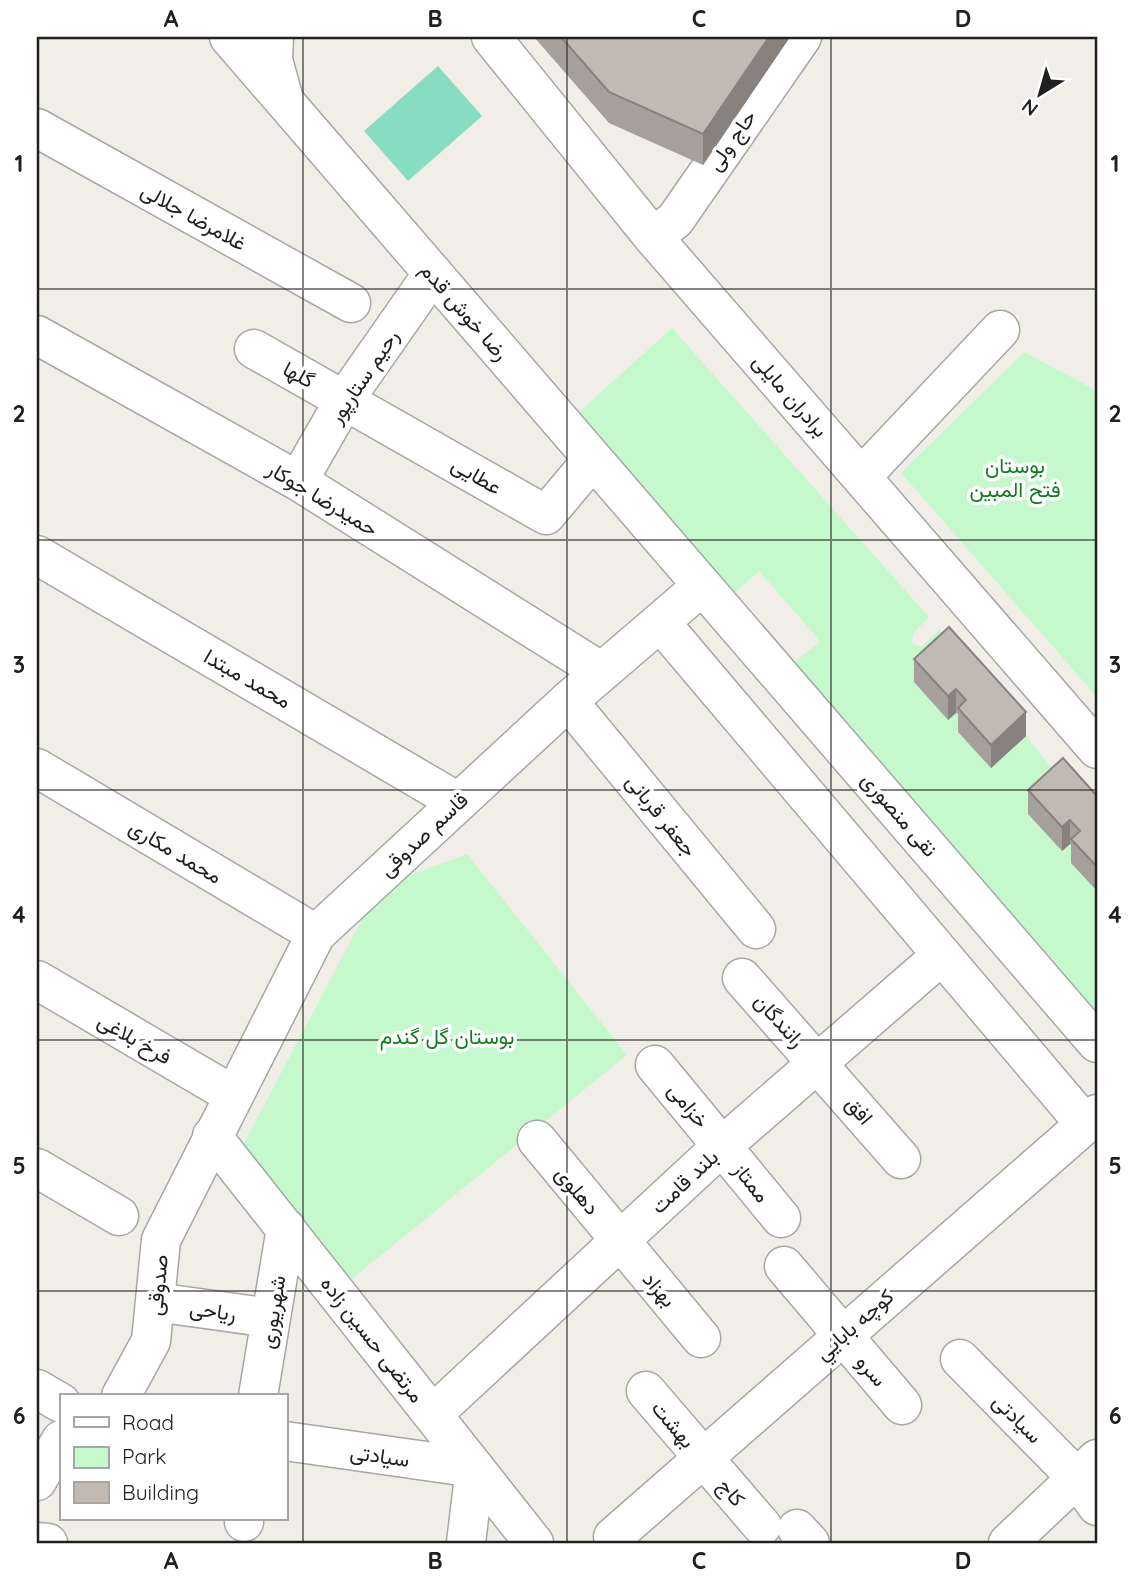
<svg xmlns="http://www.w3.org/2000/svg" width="1134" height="1580" font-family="Quicksand,Vazirmatn,sans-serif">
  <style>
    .park { fill: #c6f8cd }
    .pitch { fill: #87ddc2 }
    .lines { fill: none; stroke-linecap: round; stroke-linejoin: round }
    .minor-casing { stroke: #a7a7a7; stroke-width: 41 }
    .minor { stroke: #fff; stroke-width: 38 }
    .wall { fill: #a6a09a }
    .shaded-wall { fill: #87827d }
    .building { fill: #c1bab3; stroke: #87827d; stroke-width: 2 }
    .grid { fill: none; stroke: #202020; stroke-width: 2; stroke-opacity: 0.55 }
    .labels { text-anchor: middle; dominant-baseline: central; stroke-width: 7; stroke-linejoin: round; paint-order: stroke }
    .street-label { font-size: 21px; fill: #202020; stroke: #fff }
    .park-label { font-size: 21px; fill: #0e7e20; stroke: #fff }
    .neatline { fill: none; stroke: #202020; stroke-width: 2.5 }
    .grid-label { font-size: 23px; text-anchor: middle; font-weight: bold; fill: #202020 }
  </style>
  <rect width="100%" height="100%" fill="#f0eee7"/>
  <path class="park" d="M672,328L929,617L913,634L912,643L922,647L940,629L954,645L947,720L956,713L966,724L1026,736L1063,782L1061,851L1070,844L1080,855L1097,891V1030L784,671L820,641L759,571L724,602L568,422Z
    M1024,352L1097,391V697L901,473Z
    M467,854L627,1055L342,1287L238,1155L368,908L405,877Z"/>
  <path class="pitch" d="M438,66L482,116L408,181L364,131Z"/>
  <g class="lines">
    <g class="minor-casing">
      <path id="minor" d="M229,37L1097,1043
        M274,37L273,60L283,96
        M491,37L653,237L1097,749
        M37,128L351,303
        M653,237L675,220L802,37
        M37,335L298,481L602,672
        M254,349L546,515L593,459
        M862,476L1000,330
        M298,481L345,399L433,273
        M37,555L458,802
        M660,622L1085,1124
        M568,701L756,929
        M37,768L316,934
        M742,978L901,1159
        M37,980L233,1095
        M655,1065L781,1218
        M212,1136L534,1543
        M537,1140L701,1338
        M37,1168L119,1216
        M784,1266L902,1405
        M155,1302L271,1318
        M960,1359L1077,1478L1097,1506
        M37,1389L61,1403
        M646,1391L762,1526
        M121,1396L151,1341L161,1240L316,934L568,701L702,586
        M258,1396L286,1228
        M433,1414L722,1146L942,955
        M285,1441L475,1468L466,1543
        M37,1481L61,1440
        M244,1522V1519
        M797,1529L810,1543
        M613,1537L1097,1114
        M37,1542L48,1543
        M1008,1543L1097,1459"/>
    </g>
    <use href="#minor" class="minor"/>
  </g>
  <path class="wall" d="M534,37H790L703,165L609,123Z
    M914,659L1026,736L991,768L958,732V714L956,713L948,720L914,682Z
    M1028,790L1097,796V891L1071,863V845L1070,844L1062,851L1028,814Z"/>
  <path class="shaded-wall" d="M769,37H790L703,165V134Z
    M956,689V713L948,720V696Z
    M1026,712V736L991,768V745Z
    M1070,820V844L1062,851V827Z"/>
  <path class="building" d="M561,37H769L703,134L609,92Z
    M949,627L1026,712L991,745L958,708L966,700L956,689L948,696L914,659Z
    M1063,758L1097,796V867L1071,839L1080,831L1070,820L1062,827L1028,790Z"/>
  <path class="grid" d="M303,37V1543M567,37V1543M831,37V1543M37,289H1097M37,540H1097M37,790H1097M37,1040H1097M37,1291H1097"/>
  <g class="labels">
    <g class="street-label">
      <text transform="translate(731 140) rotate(-55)">حاج ولی</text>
      <text transform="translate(194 216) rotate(29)">غلامرضا جلالی</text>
      <text transform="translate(465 311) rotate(49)">رضا خوش قدم</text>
      <text transform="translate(299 374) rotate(28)">گلها</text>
      <text transform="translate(363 376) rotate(-56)">رحیم ستارپور</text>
      <text transform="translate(791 395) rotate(49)">برادران مایلی</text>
      <text transform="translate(477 475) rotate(30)">عطایی</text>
      <text transform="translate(323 498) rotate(31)">حمیدرضا جوکار</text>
      <text transform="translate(248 678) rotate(30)">محمد مبتدا</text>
      <text transform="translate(900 814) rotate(49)">نقی منصوری</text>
      <text transform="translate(662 815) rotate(51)">جعفر قربانی</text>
      <text transform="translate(423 834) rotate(-43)">قاسم صدوقی</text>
      <text transform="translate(176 851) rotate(31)">محمد مکاری</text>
      <text transform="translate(780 1020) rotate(48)">رانندگان</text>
      <text transform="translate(135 1038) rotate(30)">فرخ بلاغی</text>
      <text transform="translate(689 1105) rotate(51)">خزامی</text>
      <text transform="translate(860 1110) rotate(50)">افق</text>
      <text transform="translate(684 1181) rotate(-43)">بلند قامت</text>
      <text transform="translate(752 1182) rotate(51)">ممتاز</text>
      <text transform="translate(578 1190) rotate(50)">دهلوی</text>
      <text transform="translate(157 1285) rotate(-84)">صدوقی</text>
      <text transform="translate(660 1289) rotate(50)">بهزاد</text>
      <text transform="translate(213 1310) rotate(8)">ریاحی</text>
      <text transform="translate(272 1312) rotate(-81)">شهریوری</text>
      <text transform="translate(854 1324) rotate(-41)">كوچه بابايي</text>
      <text transform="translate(373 1339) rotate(52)">مرتضی حسین زاده</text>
      <text transform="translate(872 1370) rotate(49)">سرو</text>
      <text transform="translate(1018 1418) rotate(45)">سیادتی</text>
      <text transform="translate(674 1424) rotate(50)">بهشت</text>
      <text transform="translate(380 1455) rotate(8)">سیادتی</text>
      <text transform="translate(732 1492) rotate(49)">کاج</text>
    </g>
    <g class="park-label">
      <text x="1015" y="465">بوستان<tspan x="1015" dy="24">فتح المبین</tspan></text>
      <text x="447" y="1036">بوستان گل گندم</text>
    </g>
  </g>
  <rect width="1134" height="1580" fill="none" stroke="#ffffff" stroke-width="77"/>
  <rect x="60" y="1394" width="228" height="126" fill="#ffffff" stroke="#a6a6a6" stroke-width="2"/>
  <rect x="74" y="1417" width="35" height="10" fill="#ffffff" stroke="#a6a6a6" stroke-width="2"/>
  <text x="122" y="1430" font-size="21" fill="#202020">Road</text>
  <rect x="74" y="1447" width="35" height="21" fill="#c6f8cd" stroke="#a6a6a6" stroke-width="2"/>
  <text x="122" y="1464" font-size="21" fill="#202020">Park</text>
  <rect x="74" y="1482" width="35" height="21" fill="#c1bab3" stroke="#a6a6a6" stroke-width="2"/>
  <text x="122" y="1500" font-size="21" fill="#202020">Building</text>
  <g transform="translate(1040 94) rotate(217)" stroke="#ffffff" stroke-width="5" paint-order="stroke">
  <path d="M0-5L12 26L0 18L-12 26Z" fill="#202020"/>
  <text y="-10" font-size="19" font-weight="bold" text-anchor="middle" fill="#202020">N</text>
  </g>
  <rect x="38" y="38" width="1058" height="1504" class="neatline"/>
  <g class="grid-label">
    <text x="171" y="27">A</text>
    <text x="435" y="27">B</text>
    <text x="699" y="27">C</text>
    <text x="963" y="27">D</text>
    <text x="19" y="172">1</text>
    <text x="1115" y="172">1</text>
    <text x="19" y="422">2</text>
    <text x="1115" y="422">2</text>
    <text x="19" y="673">3</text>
    <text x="1115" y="673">3</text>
    <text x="19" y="923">4</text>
    <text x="1115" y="923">4</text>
    <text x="19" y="1174">5</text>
    <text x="1115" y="1174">5</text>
    <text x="19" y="1424">6</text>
    <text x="1115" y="1424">6</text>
    <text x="171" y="1569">A</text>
    <text x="435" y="1569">B</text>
    <text x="699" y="1569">C</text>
    <text x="963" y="1569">D</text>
  </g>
</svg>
